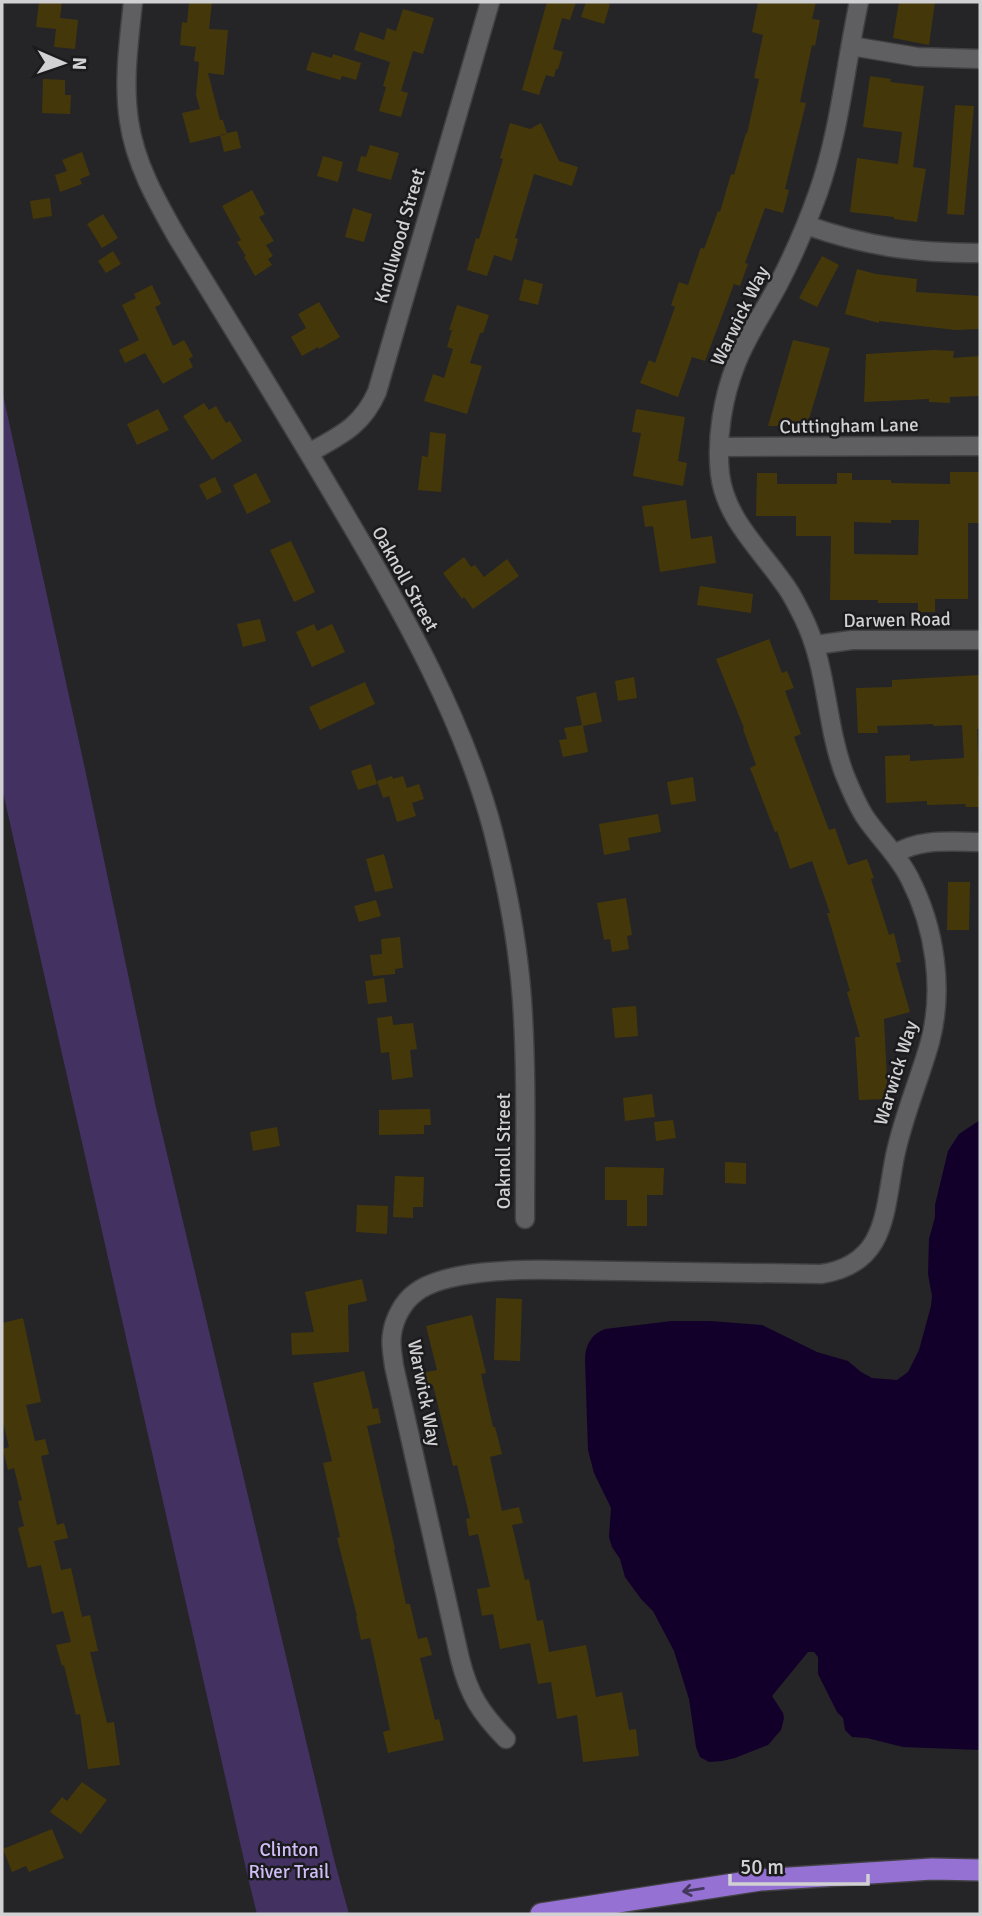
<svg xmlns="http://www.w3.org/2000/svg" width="982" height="1916" font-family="Signika,sans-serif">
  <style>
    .green { fill: #423161 }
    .water { fill: #12002a }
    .building { fill: #44380b; fill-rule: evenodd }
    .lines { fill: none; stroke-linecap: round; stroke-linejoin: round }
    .street-casing { stroke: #414043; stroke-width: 21 }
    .highway-casing { stroke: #414043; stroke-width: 24 }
    .street { stroke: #5f5e61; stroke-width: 18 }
    .highway { stroke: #9471d3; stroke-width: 21 }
    .oneway { stroke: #45385d }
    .labels { text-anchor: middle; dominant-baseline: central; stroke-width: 5; stroke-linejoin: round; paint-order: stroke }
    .street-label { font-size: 19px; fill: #d1d1d3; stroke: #1b1a1d }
    .park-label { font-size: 19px; fill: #cfbef7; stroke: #1b1a1d }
  </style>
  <rect width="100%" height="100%" fill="#252427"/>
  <path class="green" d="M2,390L85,769L155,1103L334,1859L349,1914H257L248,1878L2,788Z"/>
  <path class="water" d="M980,1120V1750L903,1747L867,1738L852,1737L845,1730L843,1718L837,1712L818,1674V1657L814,1652H808L772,1696L783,1713L784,1718L781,1730L768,1745L735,1758L722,1761L709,1762L700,1757L696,1747L689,1699L674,1651L653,1611L641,1599L625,1577L620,1559L612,1547L609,1537L611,1508L594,1473L588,1450L585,1360C585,1346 591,1334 605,1329L672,1321H710L762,1325L817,1352L848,1361L861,1372L872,1378L897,1380L908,1372L919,1350L931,1306L932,1296L928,1274L929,1239L935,1217V1205L948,1151L959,1134Z"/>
  <path class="building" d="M39,2H62L60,18L78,20L75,49L54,47L56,29L36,27Z
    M189,2H212L209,29L228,30L224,75L208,73L220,120H223L227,134L190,143L182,113L200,109L196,95L199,62L194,61L196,47L180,45L182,22L187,23Z
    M547,2H576L570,20L562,18L553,49L563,52L558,69H556L554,77L546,75L539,95L522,90Z
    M586,2H602L610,4L604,24L581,17Z
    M758,2H816L812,19L820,20L815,46L812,45L800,102L806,103L785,189L789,190L783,213L765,208L745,263L748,264L740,286L734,284L705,361L692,357L678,397L640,383L649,360L655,363L675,307L671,305L679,282L688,285L701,247L704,249L718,211L720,212L731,174L734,175L746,133L747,134L759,79L754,78L763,35L752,32Z
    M899,2H935L929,45L893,38Z
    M403,9L434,18L423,54L413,51L401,91L408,93L401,117L379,111L386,87L383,86L390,62L354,50L360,32L384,40L387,28L396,31Z
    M312,52L332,58L333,54L361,63L356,80L342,76L340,80L306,70Z
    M870,76L891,79L890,82L924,86L913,167L926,169L917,222L894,219V217L850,212L857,158L898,164L902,132L863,127Z
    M43,79L65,80V95H71L70,114L42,113Z
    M955,105L974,106L964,215L947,214Z
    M510,123L530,129L541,123L559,161L578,167L572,186L534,174L515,238L518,239L512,261L494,255L487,276L467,270L476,238L479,239L503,159L500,158Z
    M237,131L241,148L224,152L220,135Z
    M370,145L399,153L391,180L357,171L361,156L366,157Z
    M82,152L90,175L80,179L82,184L60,192L55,175L67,171L62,160Z
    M323,156L343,162L338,182L317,176Z
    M252,190L265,214L259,217L274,241L266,245L273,256L268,259L272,265L255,276L244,257L246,256L237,242L241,240L222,206Z
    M50,198L52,216L33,219L30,201Z
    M353,208L372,214L364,242L345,237Z
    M103,214L118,238L102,248L87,224Z
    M113,251L121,264L106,273L98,261Z
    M822,256L839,265L817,307L799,298Z
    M857,269L876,274L917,279L916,292L980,296V329L955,330L879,321V323L845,314Z
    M524,279L543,284L538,305L519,300Z
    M152,285L161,304L155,307L173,346L184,340L193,356L189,359L193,367L163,384L145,353L125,363L119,350L139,340L122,305L136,298L134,294Z
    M319,302L340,337L319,349L318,347L302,356L291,337L306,328L298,314Z
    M457,305L489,315L483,333H480L470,363L482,366L467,414L424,401L433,374L444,378L453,349L447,347L452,330H449Z
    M793,340L830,348L807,426H768Z
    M935,350L954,351L953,358L980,356V396L950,397V403L929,402V399L864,402L866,354Z
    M204,403L209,410L216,406L226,423L230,421L242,441L212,460L183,416Z
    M158,409L169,430L137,445L127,424Z
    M636,409L685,417L678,461L687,463L683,486L633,476L641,433L632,432Z
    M430,432L446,434L441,492L418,490L422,456L428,457Z
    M950,472H980V523H968V599H935V612H918V603H878V600H830L831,536H796V516H756L757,473H777V484H837V473H852V480H891V483L950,484ZM891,520H919L918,555L854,554V522L891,523Z
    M256,473L271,502L247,514L233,485Z
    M215,477L222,492L207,500L199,485Z
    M686,500L691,539L712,536L716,563L660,572L653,526L645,527L642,506Z
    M291,541L315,592L294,602L270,550Z
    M464,557L471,567L475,565L484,577L507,559L519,576L473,609L464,597L462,599L443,573Z
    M700,586L753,594L751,613L697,605Z
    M260,619L266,641L243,647L237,624Z
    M314,624L317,631L332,624L345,652L312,667L296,632Z
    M769,639L782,673L787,671L794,688L785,691L801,734L794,737L829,830L835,828L848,865L867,859L874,878L871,879L889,935L894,933L901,962L896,963L910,1012L884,1019L888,1099L859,1100L855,1037H860L847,992L850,991L827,913H830L812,861L790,869L777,831L775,832L750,768L756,765L743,729L744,728L716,659Z
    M980,675V729H977L980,807H966L965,804L927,805V801L886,803L885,756L910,755V761L964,758L962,725L934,726L933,724L877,726L878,733H858L856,688L892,687V680Z
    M634,677L637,698L618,701L615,681Z
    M365,682L375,704L320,730L309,707Z
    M596,692L602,722L583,726L588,752L563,757L559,740L567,739L564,728L582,725L576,697Z
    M371,764L377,784L358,790L351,771Z
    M392,776L393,779L403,776L407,788L419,784L424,799L412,803L416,816L397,822L389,796L383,798L377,781Z
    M693,777L696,801L671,805L667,782Z
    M658,814L661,832L628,838L630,850L604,855L599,824Z
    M384,854L393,888L375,892L366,859Z
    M948,882H970L969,930H947Z
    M626,898L632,935L627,936L629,949L612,952L610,939L604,940L597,903Z
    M376,900L381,916L359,922L354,906Z
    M400,937L403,968L395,969V974L373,976L370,955L382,954L381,939Z
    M384,978L387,1002L368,1004L365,981Z
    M636,1006L638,1036L615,1038L612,1008Z
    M392,1016L393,1025L413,1023L417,1049L410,1050L413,1077L392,1080L389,1052L381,1053L377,1018Z
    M652,1094L655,1117L625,1121L623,1098Z
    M430,1109L431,1125H424V1134L379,1135V1110Z
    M673,1120L676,1138L656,1141L654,1122Z
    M277,1127L280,1146L253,1151L250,1132Z
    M725,1162L746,1163V1184L725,1183Z
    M605,1167L664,1168L663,1195H647V1226H627V1200H605Z
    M395,1176L424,1177L423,1207H413V1218L393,1217Z
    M357,1205L388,1206L387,1234L356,1232Z
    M362,1279L367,1301L348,1305L349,1352L292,1355L291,1333L314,1332L305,1292Z
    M496,1298L522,1299L520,1361L494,1360Z
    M472,1315L486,1373L481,1374L493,1427H495L502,1454L490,1457L502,1511L519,1507L523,1523L512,1525L525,1580L529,1579L537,1621L543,1620L549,1652L586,1645L596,1697L622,1692L629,1730L636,1729L639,1756L583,1762L577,1715L557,1719L551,1682L538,1684L530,1643L500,1649L493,1614L482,1616L477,1589L490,1587L478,1534L469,1536L466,1519L470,1518L457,1465L453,1466L433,1385L425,1387L421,1373L437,1370L426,1326Z
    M23,1318L41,1402L26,1405L35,1441L45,1439L49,1454L41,1456L57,1525L64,1523L68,1538L54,1541L61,1570L71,1568L82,1617L90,1615L98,1651L90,1652L107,1723L114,1722L120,1765L88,1769L80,1714L76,1715L64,1665L62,1666L56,1645L71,1642L63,1611L52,1614L41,1565L28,1568L18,1528L24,1526L18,1501L22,1500L14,1468L8,1470L3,1449L9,1447L2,1418V1323Z
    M364,1371L373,1409L378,1408L381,1423L367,1426L386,1509L395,1549H394L406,1604H410L418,1639L427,1637L432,1655L420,1658L435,1720L439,1719L444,1740L388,1753L383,1732L390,1730L370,1638L361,1640L356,1616H357L337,1538L340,1537L323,1463L332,1461L313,1383Z
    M82,1782L107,1800L81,1834L50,1812L62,1797L67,1801Z
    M52,1829L64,1858L29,1872L26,1866L12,1872L3,1849Z"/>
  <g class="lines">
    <g class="street-casing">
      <path id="street" d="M133,2C129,41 123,81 129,121C135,163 156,200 177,237C234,330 291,422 346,516C404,614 464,721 493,831C507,886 518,943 522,1000C527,1073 525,1146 525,1219
        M851,46L917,57L980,59
        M806,225C868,247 915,253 980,253
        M719,447L980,446
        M309,453C341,435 362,426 377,392L490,2
        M815,645L852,640H980
        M895,854C919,838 952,842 980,842
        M506,1739C480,1712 469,1695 460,1659L394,1366C393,1356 390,1344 392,1334C394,1319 403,1302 415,1293C443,1270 521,1269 557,1270L821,1274C888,1264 884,1210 895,1156C903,1117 919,1081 930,1042C944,989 935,928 910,879C899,856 879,838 865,817C856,803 850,788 844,773C825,722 828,667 803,617C797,605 791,592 782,581C758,547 725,517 720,474C716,438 723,397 736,364C747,335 765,310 779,283C794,254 807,224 818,193C840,131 845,66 859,2"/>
    </g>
    <g class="highway-casing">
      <path id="highway" d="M541,1914L760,1880L932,1869L980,1870"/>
    </g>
    <use href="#street" class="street"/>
    <use href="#highway" class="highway"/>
  </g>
  <defs><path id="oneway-shaft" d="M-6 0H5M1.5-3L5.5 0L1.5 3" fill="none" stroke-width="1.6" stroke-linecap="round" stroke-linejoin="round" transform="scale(1.75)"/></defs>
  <use class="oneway" href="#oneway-shaft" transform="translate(693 1890) rotate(171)"/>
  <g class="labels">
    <g class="street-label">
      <text transform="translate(400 236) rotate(-74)">Knollwood Street</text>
      <text transform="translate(740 316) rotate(-64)">Warwick Way</text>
      <text transform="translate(849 426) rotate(-1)">Cuttingham Lane</text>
      <text transform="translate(405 579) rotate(61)">Oaknoll Street</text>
      <text transform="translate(897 620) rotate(-1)">Darwen Road</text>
      <text transform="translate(896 1073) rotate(-73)">Warwick Way</text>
      <text transform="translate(504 1151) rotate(-90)">Oaknoll Street</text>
      <text transform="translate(424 1393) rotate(79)">Warwick Way</text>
    </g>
    <g class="park-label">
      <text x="289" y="1850">Clinton<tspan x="289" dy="22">River Trail</tspan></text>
    </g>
  </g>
  <rect width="982" height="1916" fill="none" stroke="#d1d1d3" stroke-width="7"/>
  <g transform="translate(63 63) rotate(92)" stroke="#1b1a1d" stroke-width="5" paint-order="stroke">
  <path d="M0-5L12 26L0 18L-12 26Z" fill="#d1d1d3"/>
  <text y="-10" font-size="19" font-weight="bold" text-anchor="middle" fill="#d1d1d3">N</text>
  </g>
  <path d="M730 1874v10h138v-10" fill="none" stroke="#d1d1d3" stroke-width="3.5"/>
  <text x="740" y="1874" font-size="21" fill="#d1d1d3" stroke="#1b1a1d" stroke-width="5" paint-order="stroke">50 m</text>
</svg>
